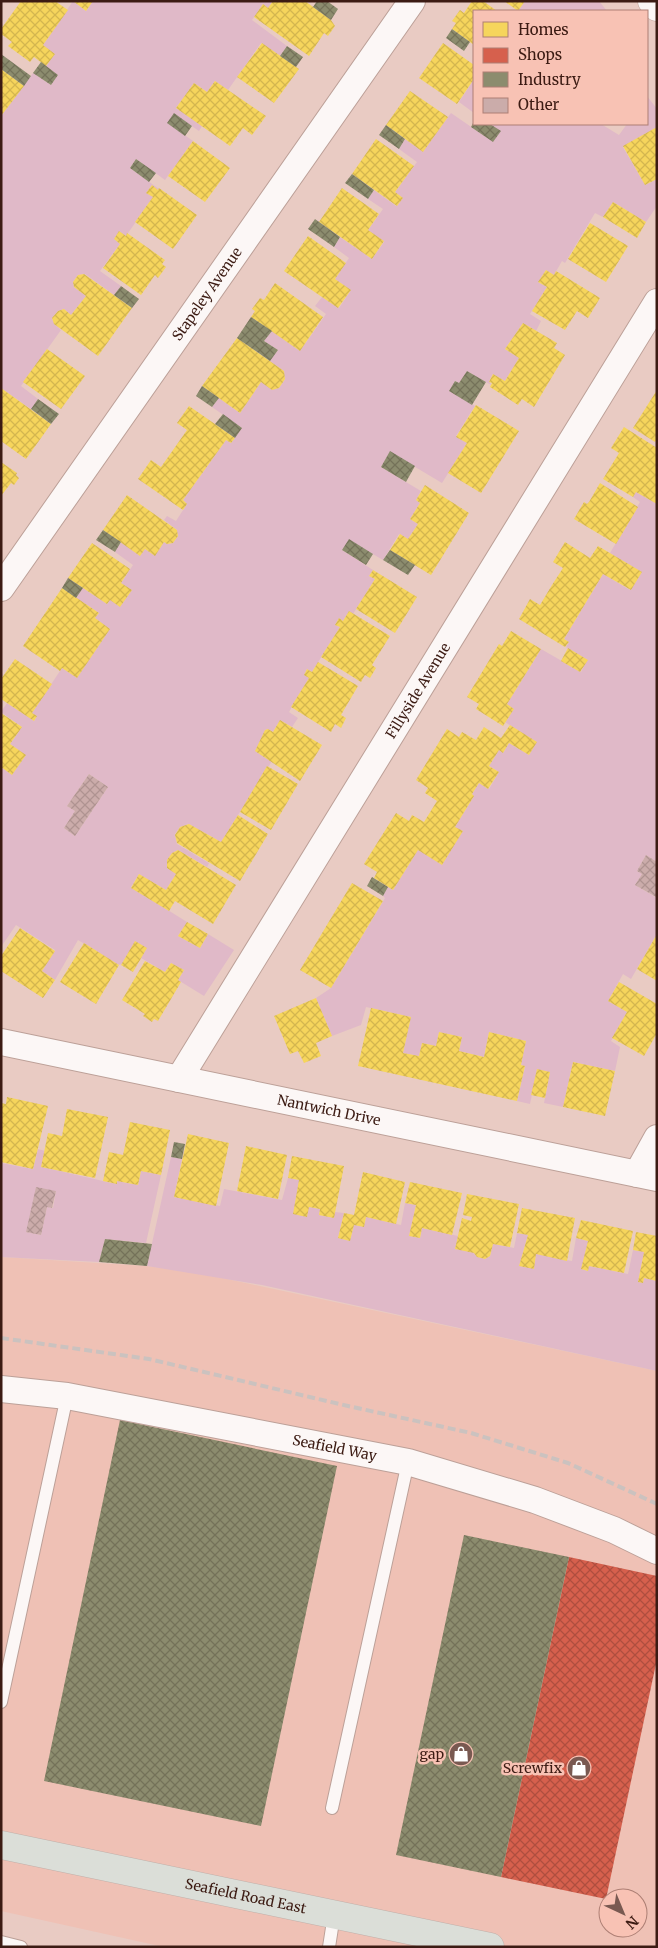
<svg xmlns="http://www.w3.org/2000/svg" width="658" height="1948" font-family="Merriweather,serif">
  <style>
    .built { fill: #efc1b5; fill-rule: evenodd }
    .garden { fill: #e0b9c8; fill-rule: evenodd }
    .homes { fill: url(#homes-cross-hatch) }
    .shops { fill: url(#shops-cross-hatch) }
    .industry { fill: url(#industry-cross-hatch) }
    .building { fill: url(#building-cross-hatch) }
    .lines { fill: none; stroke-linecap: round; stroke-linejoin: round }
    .lane-casing { stroke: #bca098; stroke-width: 14 }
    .street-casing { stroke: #bca098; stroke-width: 28 }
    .secondary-casing { stroke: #bca098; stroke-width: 29 }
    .primary-casing { stroke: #c1afa9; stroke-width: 29 }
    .lane { stroke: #fcf7f6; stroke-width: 12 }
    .street { stroke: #fcf7f6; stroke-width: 26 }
    .secondary { stroke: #fcf7f6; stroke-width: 28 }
    .primary { stroke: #dbded8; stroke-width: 28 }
    .rail { stroke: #cbc2bf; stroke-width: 4; stroke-dasharray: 8 4; stroke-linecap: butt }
    .labels { text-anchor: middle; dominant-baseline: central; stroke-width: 5; stroke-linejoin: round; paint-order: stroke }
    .street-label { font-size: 14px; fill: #3c1b13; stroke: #f8c2b4 }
    .poi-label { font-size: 14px; fill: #3c1b13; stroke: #f8c2b4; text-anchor: end }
  </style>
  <defs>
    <pattern id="homes-cross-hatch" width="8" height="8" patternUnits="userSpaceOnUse" patternTransform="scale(1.25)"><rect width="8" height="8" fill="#f6d55c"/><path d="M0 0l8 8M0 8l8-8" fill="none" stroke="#d4b64f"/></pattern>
    <pattern id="shops-cross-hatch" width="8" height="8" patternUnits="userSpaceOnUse" patternTransform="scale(1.25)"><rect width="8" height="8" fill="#d6604d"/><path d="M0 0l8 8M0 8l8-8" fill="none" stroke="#af4e3f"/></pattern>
    <pattern id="industry-cross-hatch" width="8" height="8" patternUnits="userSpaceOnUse" patternTransform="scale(1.25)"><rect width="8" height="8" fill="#8c8c6e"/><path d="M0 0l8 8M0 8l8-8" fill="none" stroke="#747259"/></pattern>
    <pattern id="building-cross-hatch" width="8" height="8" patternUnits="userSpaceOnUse" patternTransform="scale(1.25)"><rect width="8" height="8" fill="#cbacaa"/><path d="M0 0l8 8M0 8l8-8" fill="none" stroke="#af9391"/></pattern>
  </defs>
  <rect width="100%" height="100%" fill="#e9cbc3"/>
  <path class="built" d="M1,1257L147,1266L204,1274L657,1371V1947H164L1,1911ZM608,1898H638V1928H608Z"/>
  <path class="garden" d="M73,1L86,11L93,1H273L268,8L263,5L252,20L287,46L280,56L261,43L228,90L215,81L207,92L194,83L176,108L202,126L199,131L174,114L168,123L193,141L165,180L136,159L130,168L159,189L147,193L153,197L126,236L119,231L120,244L100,271L121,286L114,295L85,274L78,275L73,282L74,287L86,296L71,315L64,309L58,311L52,318L54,324L61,330L21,386L38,399L31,409L1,388V116L33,73L51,85L58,75L46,66L55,54L43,45Z
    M525,1H599L607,11H518Z
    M474,79V113L459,102Z
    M647,96L657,109V127L623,147L645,185L657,179V206L646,222L613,202L603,217L595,213L565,263L562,261L554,275L546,270L538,282L547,287L530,314L541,321L536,331L523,323L505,349L519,358L505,381L493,374L489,381L491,385L467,371L459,383L455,381L449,391L475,406L456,436L467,443L442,483L390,452L381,467L421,491L416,500L420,503L410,519L418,524L408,539L399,534L383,560L349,540L342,550L373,570L369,576L375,579L353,614L349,611L343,621L339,618L335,625L340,627L312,672L307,669L304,675L309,678L289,712L298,718L292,727L280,720L273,732L268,729L265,730L272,761L221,842L189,824L180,827L175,834L177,844L209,863L207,867L178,850C169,854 167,859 167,868L176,874L166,890L139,874L131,887L187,922L178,936L200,948L208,934L234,950L204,996L178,980L184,970L171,963L165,972L141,958L119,965L78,940L55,980L42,971L55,950L16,925L1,947V767L12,774L26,755L10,744L22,727L1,712L7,703L34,721L37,716L32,713L62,668L77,677L110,629L95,618L99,613L76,598L83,588L107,604L110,600L131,590L121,583L133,565L115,552L121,542L145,549L155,555L164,542L167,544L173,543L178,536L177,530L164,520L167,516L176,521L187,504L183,500L226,440L231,443L242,428L212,407L219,398L240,413L261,382L272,389L279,388L285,379L284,371L270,361L278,350L264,341L272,331L300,351L326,314L315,306L322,297L339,308L351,290L335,279L349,258L334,247L340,237L372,259L384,242L368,230L383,209L368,199L374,190L396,206L402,198L395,192L417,162L399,149L405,139L423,151L451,113L493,142L500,131L490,124H601L619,135L627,124H647ZM89,774L108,787L75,836L64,828L75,811L67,806Z
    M636,492L657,504V862L646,855L637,871L642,874L635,885L657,898V934L631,979L623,974L608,1001L627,1012L611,1041L620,1047L615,1071L573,1062L563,1107L544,1103L550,1072L537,1070L530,1104L517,1101L525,1067L521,1065L526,1041L489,1032L484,1057L459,1051L462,1037L439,1032L436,1046L422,1043L419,1056L403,1053L411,1017L366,1007L361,1025L332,1036L316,998L331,988L385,898L383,896L388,887L393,890L418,850L455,827L474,796L472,794L479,783L489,789L499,772L489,766L499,750L503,753L509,743L529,755L536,742L505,722L507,704L541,649L581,672L587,660L566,647L569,642L564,639L603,574L630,590L641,572L610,553L640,502L633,497Z
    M38,1149L45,1151L42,1167L116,1184L117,1181L138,1185L141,1171L161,1175L146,1243L105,1239L99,1262L1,1257V1163L33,1169ZM56,1191L53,1208L47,1207L41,1235L26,1232Z
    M171,1157L182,1159L174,1197L220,1206L224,1189L282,1200L288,1178L299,1180L309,1207L320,1209L319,1215L333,1218L335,1212L344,1213L338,1238L350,1241L354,1225L364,1227L366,1217L401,1225L405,1203L416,1205L409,1236L420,1238L422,1228L458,1236L477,1257L485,1259L490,1256L493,1244L514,1248L517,1233L528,1235L519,1266L534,1268L536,1254L572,1261L576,1238L588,1241L582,1269L587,1271L589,1266L628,1274L633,1250L644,1252L638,1281L643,1283L644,1278L657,1281V1371L262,1285L147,1266Z"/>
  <path class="homes" d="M21,1H55L68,10L43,45L55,54L46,66L34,57L30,62L8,46L12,42L1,34V29Z
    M73,1H93L86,11Z
    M273,1H305L331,20L335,26L328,36L324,33L309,56L254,17L263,4L268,8Z
    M472,1H483L497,11H474V45L452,29L456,23L452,21L460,10L464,13Z
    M504,1H525L518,11Z
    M262,43L299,69L274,103L237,77Z
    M443,43L474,65V79L457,104L419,78Z
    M1,69L24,86L1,116Z
    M215,81L266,116L252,135L243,128L230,146L176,108L194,83L207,92Z
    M410,91L448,117L423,152L386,125Z
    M657,127V179L645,185L623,146Z
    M376,139L414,166L395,192L403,198L397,206L352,174Z
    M193,141L230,168L205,202L168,176Z
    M152,185L158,190L159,188L197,215L173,249L135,222L153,197L146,193Z
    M342,188L379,214L368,230L384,241L372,259L319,222Z
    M613,202L646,222L637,238L603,217Z
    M590,223L628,246L606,282L568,259Z
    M119,231L126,236L127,233L165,260L162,264L166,267L158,278L155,275L141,295L103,268L120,244L114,239Z
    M308,236L346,263L335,279L351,290L338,308L284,271Z
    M546,270L554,275L556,271L600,298L588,318L577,311L565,330L532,311L547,287L538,282Z
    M84,274L132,308L98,356L54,324L52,318L58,311L64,309L71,315L86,296L74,287L73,282L78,275Z
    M275,283L323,317L300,351L251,317L255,311L252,309L260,298L264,300Z
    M523,323L557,343L554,348L565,355L534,407L522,399L518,405L490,387L492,383L489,382L493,374L505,381L519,358L505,349Z
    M237,338L284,371L285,379L279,388L272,390L261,382L240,413L202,386Z
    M47,349L85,376L61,409L23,382Z
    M1,388L51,424L26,459L1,441Z
    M657,390V439L655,442L633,428Z
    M476,405L519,431L481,493L448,473L467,443L456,437Z
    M189,406L235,438L231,443L226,440L183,500L187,504L183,510L138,479L151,460L161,467L173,450L187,430L177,423Z
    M624,427L657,448V504L636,492L633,497L603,479L619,453L611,448Z
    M1,462L17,473L16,475L19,478L14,485L11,483L1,496Z
    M600,483L638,507L616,544L574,519L584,502L587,504L589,502Z
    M425,485L469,513L431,575L390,550L400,534L408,539L418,524L410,519L420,503L416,500Z
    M127,495L177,530L178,536L173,543L167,544L164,542L155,556L145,549L140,556L103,530Z
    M565,542L590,558L598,546L642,572L631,590L603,574L564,639L569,642L565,647L519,619L530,599L540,605L552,585L563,568L553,562Z
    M92,543L130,569L121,583L132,590L120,607L110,600L107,604L68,578Z
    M373,570L417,597L395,633L356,609L375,579L369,576Z
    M62,588L99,613L95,618L110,629L77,678L62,668L60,671L23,646Z
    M349,611L390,636L372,665L376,668L370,678L365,675L361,682L321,657L340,627L335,625L339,618L343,621Z
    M511,631L541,649L507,704L514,709L503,726L476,709L479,704L467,697L499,644L502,646Z
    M568,648L588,660L580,672L561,661Z
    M15,659L52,684L32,713L37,716L34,721L1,699V679Z
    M318,662L358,686L341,715L346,718L341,728L335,724L331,732L291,707L309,678L304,675L307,669L312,672Z
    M1,713L22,727L10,744L26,755L12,775L1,767Z
    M280,720L322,745L300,781L255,751L265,730L268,729L273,732Z
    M510,725L537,742L529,755L509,743L503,753L499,750L489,766L499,772L488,789L479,783L472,794L474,796L455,827L463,831L442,865L418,850L393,890L374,878L377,872L364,864L396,813L409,821L412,815L424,822L437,801L425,793L428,788L416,780L447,729L459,737L462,732L476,740L484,727L501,738Z
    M267,766L298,784L271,830L240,812Z
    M238,815L268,834L240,881L177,843L175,835L180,827L189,824L221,842Z
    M178,850L236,885L213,924L175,901L169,911L131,888L139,874L166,890L176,874L167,868V860L172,853Z
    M352,883L383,901L331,988L300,970Z
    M187,922L208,934L200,948L178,936Z
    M20,928L55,951L42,971L55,980L43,998L1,971V956Z
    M657,934V981L637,969Z
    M135,941L147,948L133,972L121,965Z
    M84,943L119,965L96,1004L60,982Z
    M145,961L165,972L171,963L184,970L178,980L181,982L158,1021L154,1019L152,1022L143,1016L145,1014L122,1000Z
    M619,982L657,1004V1033L644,1056L612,1038L627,1012L608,1001Z
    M316,998L332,1036L316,1043L321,1056L304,1063L298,1051L290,1054L274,1016Z
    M371,1008L411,1017L403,1053L419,1056L422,1043L436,1046L439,1032L462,1037L459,1051L484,1057L489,1032L526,1041L521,1065L525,1066L517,1101L358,1066Z
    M573,1062L615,1071L605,1116L563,1107Z
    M537,1069L550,1072L545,1098L531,1095Z
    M7,1097L48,1106L33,1169L1,1162V1103L6,1104Z
    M67,1109L108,1117L95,1178L41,1167L48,1133L62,1136Z
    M130,1122L170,1130L161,1175L141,1171L138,1185L117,1181V1184L103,1181L109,1152L123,1155Z
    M188,1134L229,1143L216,1206L174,1197Z
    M246,1146L287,1155L278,1199L237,1191Z
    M292,1156L344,1166L334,1218L319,1215L320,1209L309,1207L307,1217L293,1214L299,1180L288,1178Z
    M363,1172L405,1182L396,1224L366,1217L364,1227L354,1225L350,1241L338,1238L344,1213L354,1215Z
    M410,1182L462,1193L452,1235L422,1228L420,1238L409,1236L416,1205L405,1203Z
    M467,1194L519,1204L510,1247L493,1244L490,1256L485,1259L477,1257L474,1253L455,1249L462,1218L471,1221L472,1217L463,1215Z
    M522,1208L575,1218L567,1261L536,1254L534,1269L519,1266L528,1235L517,1233Z
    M581,1220L633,1231L624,1273L589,1266L588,1271L581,1269L588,1241L576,1238Z
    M636,1232L657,1236V1281L644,1278L643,1283L638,1282L644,1252L633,1250Z"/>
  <path class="shops" d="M569,1557L657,1576V1659L606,1899L501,1877Z"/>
  <path class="industry" d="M317,1H327L338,9L331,20L313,7Z
    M452,29L470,42L464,51L446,38Z
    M287,46L303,57L296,67L280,56Z
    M1,54L31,76L24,86L1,69Z
    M41,62L58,75L51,85L33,73Z
    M174,113L192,126L185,136L167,123Z
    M474,121V124H490L501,131L493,142L471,127Z
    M386,125L405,139L399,149L379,135Z
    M136,159L156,173L149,182L130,168Z
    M352,174L374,190L368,199L345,183Z
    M315,219L340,237L334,247L308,229Z
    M121,286L139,299L132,308L114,295Z
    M251,317L272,331L264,341L278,350L270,361L237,338Z
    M467,371L486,382L472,405L449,391L455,381L459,383Z
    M202,386L219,398L212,407L196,396Z
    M38,399L59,414L51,424L31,409Z
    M223,414L242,428L235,438L215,424Z
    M390,451L415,466L406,482L381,467Z
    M103,530L121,542L115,552L96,540Z
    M349,539L373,554L366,565L342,550Z
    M390,550L415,565L408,575L383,560Z
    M68,578L83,588L76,598L62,588Z
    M372,877L388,887L383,896L367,886Z
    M174,1142L185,1144L182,1159L171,1157Z
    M105,1239L152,1244L147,1266L99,1262Z
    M120,1420L337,1466L261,1826L44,1781Z
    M464,1535L569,1557L501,1877L396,1855Z"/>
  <path class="building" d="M89,774L108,787L75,836L64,828L75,811L67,806Z
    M646,855L657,862L656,897L635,885L642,874L637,871Z
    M36,1187L56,1191L52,1208L47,1207L41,1235L26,1232Z"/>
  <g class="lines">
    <g class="lane-casing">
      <path id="lane" d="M1,1702L67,1396
        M332,1808L408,1462
        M1,1942L21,1947
        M329,1947L334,1915"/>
    </g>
    <g class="street-casing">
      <g id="street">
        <path id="s1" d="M1,588L412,1"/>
        <path id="s2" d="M1,1042L657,1178"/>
        <path id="s3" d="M179,1079L657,302"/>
        <path d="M637,1174L657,1138"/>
        <path id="s4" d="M1,1389L67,1396L408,1462L535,1500L614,1530L657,1551"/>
      </g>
    </g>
    <g class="secondary-casing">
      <path id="secondary" d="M652,1L657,7"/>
    </g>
    <g class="primary-casing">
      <g id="primary">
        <path id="s5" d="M1,1845L490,1947"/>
      </g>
    </g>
    <use href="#lane" class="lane"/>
    <use href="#street" class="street"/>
    <use href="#secondary" class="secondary"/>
    <use href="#primary" class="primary"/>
    <path class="rail" d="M1,1338L149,1359L348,1406L471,1433L568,1463L657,1504"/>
  </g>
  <defs>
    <g id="shop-disc" transform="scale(1.25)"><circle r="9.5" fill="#795951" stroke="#f8c2b4"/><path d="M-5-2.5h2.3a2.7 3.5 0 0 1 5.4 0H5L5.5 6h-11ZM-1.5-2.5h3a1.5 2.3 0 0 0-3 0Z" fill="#fff"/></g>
  </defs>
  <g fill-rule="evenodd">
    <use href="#shop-disc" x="461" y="1754"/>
    <use href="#shop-disc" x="579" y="1768"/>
  </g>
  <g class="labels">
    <g class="street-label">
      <text stroke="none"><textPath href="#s1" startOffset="359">Stapeley Avenue</textPath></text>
      <text stroke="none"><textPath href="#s3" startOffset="456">Fillyside Avenue</textPath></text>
      <text stroke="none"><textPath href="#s2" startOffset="335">Nantwich Drive</textPath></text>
      <text stroke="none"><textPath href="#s4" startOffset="339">Seafield Way</textPath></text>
      <text stroke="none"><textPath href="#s5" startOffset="250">Seafield Road East</textPath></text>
    </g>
    <g class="poi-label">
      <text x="444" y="1754">gap</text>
      <text x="562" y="1768">Screwfix</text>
    </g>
  </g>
  <rect width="658" height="1948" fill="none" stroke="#3c1b13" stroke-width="5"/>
  <rect x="473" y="10" width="175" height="115" fill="#f8c2b4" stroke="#ad7f74"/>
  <rect x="483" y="22" width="25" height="15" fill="#f6d55c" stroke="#ad7f74"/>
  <text x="518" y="35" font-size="15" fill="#3c1b13">Homes</text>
  <rect x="483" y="48" width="25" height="15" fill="#d6604d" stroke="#ad7f74"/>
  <text x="518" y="60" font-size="15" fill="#3c1b13">Shops</text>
  <rect x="483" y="72" width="25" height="15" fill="#8c8c6e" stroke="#ad7f74"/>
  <text x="518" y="85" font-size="15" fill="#3c1b13">Industry</text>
  <rect x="483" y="98" width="25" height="15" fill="#cbacaa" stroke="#ad7f74"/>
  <text x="518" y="110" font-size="15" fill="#3c1b13">Other</text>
  <g transform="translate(623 1913) rotate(136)"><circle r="24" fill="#f8c2b4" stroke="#ad7f74"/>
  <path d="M0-4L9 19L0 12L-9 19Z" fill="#795951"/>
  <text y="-8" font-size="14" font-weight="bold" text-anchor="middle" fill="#3c1b13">N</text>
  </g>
</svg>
